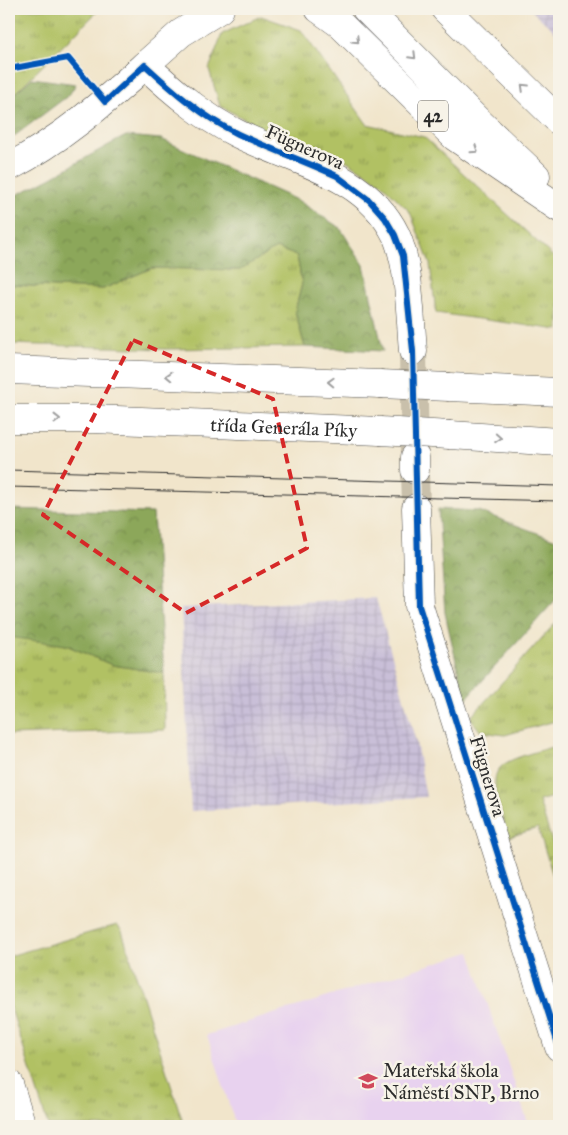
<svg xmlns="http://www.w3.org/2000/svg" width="568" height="1135" font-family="'IM FELL Great Primer',serif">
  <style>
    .built { fill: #e8d2ef }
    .industrial { fill: url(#industrial-grid) }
    .grass { fill: url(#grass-tufts); stroke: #6e7648 }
    .forest { fill: url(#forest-crowns); stroke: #5c6942 }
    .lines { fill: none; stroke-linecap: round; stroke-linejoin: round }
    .street-tunnel { stroke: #c9c0ab; stroke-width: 28; stroke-dasharray: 28 14; stroke-linecap: butt }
    .street-casing { stroke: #494743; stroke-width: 29 }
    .secondary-casing { stroke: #494743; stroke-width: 29 }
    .highway-casing { stroke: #494743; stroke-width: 29 }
    .street { stroke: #fff; stroke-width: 28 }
    .secondary { stroke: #fff; stroke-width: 28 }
    .highway { stroke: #fff; stroke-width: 28 }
    .tram { stroke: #2b2b2b; stroke-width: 1 }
    .secondary-bridge-casing { stroke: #494743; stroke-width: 29; stroke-linecap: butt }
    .secondary-bridge { stroke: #fff; stroke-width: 28 }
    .cycleway-casing { stroke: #f7f3e8; stroke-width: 9 }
    .cycleway { stroke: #0057b8; stroke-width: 6 }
    .oneway { stroke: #a0a0a0 }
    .marked { fill: none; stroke: #d62828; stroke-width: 4; stroke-dasharray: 10 6; stroke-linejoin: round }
    .labels { text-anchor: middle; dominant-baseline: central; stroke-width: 5; stroke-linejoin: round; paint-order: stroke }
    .shield { fill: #f7f3e8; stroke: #686764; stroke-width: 1 }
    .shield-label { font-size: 18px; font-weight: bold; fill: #2b2b2b }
    .street-label { font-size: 19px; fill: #2b2b2b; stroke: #f7f3e8 }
    .poi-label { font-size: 19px; fill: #2b2b2b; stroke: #f7f3e8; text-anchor: start }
  </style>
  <defs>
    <pattern id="industrial-grid" width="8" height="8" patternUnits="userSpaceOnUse" patternTransform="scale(1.25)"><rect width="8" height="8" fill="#c9bfd8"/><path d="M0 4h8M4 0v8" fill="none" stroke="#ada4ba"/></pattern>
    <pattern id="grass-tufts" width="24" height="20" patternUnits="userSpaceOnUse" patternTransform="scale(1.25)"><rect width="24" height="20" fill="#b1c164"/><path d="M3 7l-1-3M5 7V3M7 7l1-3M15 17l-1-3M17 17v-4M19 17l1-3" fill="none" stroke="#909d53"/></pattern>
    <pattern id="forest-crowns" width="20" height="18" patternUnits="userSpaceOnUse" patternTransform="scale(1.25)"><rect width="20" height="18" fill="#8ca75a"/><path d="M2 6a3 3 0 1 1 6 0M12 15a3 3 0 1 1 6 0" fill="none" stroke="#73884b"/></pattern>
  </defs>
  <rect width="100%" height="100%" fill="#f7f3e8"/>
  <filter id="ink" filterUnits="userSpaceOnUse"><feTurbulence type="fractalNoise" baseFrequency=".02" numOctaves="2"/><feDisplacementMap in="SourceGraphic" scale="10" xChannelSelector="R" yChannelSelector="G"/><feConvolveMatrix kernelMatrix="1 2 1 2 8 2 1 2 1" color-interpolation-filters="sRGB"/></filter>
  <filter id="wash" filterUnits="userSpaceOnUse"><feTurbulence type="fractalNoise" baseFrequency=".0096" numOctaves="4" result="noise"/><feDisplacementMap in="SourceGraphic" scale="20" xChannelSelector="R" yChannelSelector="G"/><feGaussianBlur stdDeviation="1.12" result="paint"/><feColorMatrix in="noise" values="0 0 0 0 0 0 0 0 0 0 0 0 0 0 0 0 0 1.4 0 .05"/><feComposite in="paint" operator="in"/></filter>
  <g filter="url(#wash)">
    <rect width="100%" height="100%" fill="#f1e5cb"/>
    <path class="built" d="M470,952L529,1126H236L207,1035Z"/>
    <path class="industrial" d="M530,9H559V36L552,29Z
      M376,598L416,742L426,797L191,811L181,608Z"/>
    <path class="grass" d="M9,9H100L9,99Z
      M261,16L301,30L367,124L424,137L559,262V330L436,313L430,264L410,212L380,182L333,152L267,131L220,106L209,69L222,34Z
      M276,248L297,256L302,284L295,311L305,347L165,349L9,344V285L103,289L152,268L239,270Z
      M559,619V720L505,735L481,732L470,718Z
      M10,636L66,645L112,665L164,673L165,730L9,735Z
      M559,745V795L539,801L559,863V895L538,828L509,837C485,763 486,766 559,745Z
      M117,925L122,931L184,1126H48L9,1002V956Z"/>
    <path class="forest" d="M32,78L76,84L69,95L9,140V99Z
      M126,136L161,139L299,201L340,228L364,265L383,351L305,347L295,311L302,284L297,256L276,248L240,270L152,268L103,289L9,285V198C49,181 86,156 126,136Z
      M9,509L153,513L164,673L112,665L66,645L9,637Z
      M438,509L478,511L559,541V596L465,700L445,613Z"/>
  </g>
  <g filter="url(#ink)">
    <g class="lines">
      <path class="street-tunnel" d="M413,351L415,455
        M415,470L416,508"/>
      <g class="street-casing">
        <path id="street" d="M9,167C59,141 104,103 145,65C173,91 202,116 236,133C292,161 366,173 396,235C410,267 410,316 413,351
          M415,470V457
          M416,508L419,606L559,1047
          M9,1084L22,1126"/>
      </g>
      <g class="secondary-casing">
        <g id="secondary">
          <path d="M9,370L380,384"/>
          <path d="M449,387L559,392"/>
          <path id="s1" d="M9,419H93L380,431"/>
          <path d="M450,435L559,442"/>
        </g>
      </g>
      <g class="highway-casing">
        <path id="highway" d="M319,9L340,24L455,137L559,208
          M366,9L475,118L536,176
          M445,9L559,121
          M145,65L181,33L220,9"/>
      </g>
      <use href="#street" class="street"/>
      <use href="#secondary" class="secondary"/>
      <use href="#highway" class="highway"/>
      <path class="tram" d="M9,470L559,486
        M9,487L559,501"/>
      <g class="secondary-bridge-casing">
        <path id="secondary-bridge" d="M380,384L449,387
          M380,431L450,435"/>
      </g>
      <use href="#secondary-bridge" class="secondary-bridge"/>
      <g class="cycleway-casing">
        <path id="cycleway" d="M9,69L68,58L105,102L145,65C173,91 203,117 238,134C270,149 304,161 337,176L369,200L385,218L395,235L403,256L413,351L419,606L559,1047"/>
      </g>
      <use href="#cycleway" class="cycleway"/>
    </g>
    <defs><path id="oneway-chevron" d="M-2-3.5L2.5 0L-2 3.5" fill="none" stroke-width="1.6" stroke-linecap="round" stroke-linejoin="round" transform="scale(1.25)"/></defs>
    <g class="oneway">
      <use href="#oneway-chevron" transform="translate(356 40) rotate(44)"/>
      <use href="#oneway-chevron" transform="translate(413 56) rotate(45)"/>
      <use href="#oneway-chevron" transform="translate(524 87) rotate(-136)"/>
      <use href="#oneway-chevron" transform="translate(475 150) rotate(34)"/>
      <use href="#oneway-chevron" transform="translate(169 376) rotate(-178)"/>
      <use href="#oneway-chevron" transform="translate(331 382) rotate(-178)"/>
      <use href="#oneway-chevron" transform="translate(57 419)"/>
      <use href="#oneway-chevron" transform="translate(498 438) rotate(4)"/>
    </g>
  </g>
  <path class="marked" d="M133,340L273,399L307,548L186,613L43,515Z"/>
  <defs>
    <g id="school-bare" transform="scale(1.5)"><path d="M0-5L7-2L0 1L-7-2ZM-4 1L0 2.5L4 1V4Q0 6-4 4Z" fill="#d1495b" stroke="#f7f3e8" stroke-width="2.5" paint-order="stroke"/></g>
  </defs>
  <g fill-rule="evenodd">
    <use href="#school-bare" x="368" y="1081"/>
  </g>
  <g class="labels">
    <rect class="shield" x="418" y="100.5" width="30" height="31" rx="4"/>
    <g class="shield-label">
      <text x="433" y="116">42</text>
    </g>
    <g class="street-label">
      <text transform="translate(305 147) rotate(24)">Fügnerova</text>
      <text stroke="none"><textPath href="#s1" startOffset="275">třída Generála Píky</textPath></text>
      <text transform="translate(488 776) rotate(73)">Fügnerova</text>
    </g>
    <g class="poi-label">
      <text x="383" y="1070">Mateřská škola<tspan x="383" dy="22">Náměstí SNP, Brno</tspan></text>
    </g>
  </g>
  <rect width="568" height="1135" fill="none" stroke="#f7f3e8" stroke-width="30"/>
</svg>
